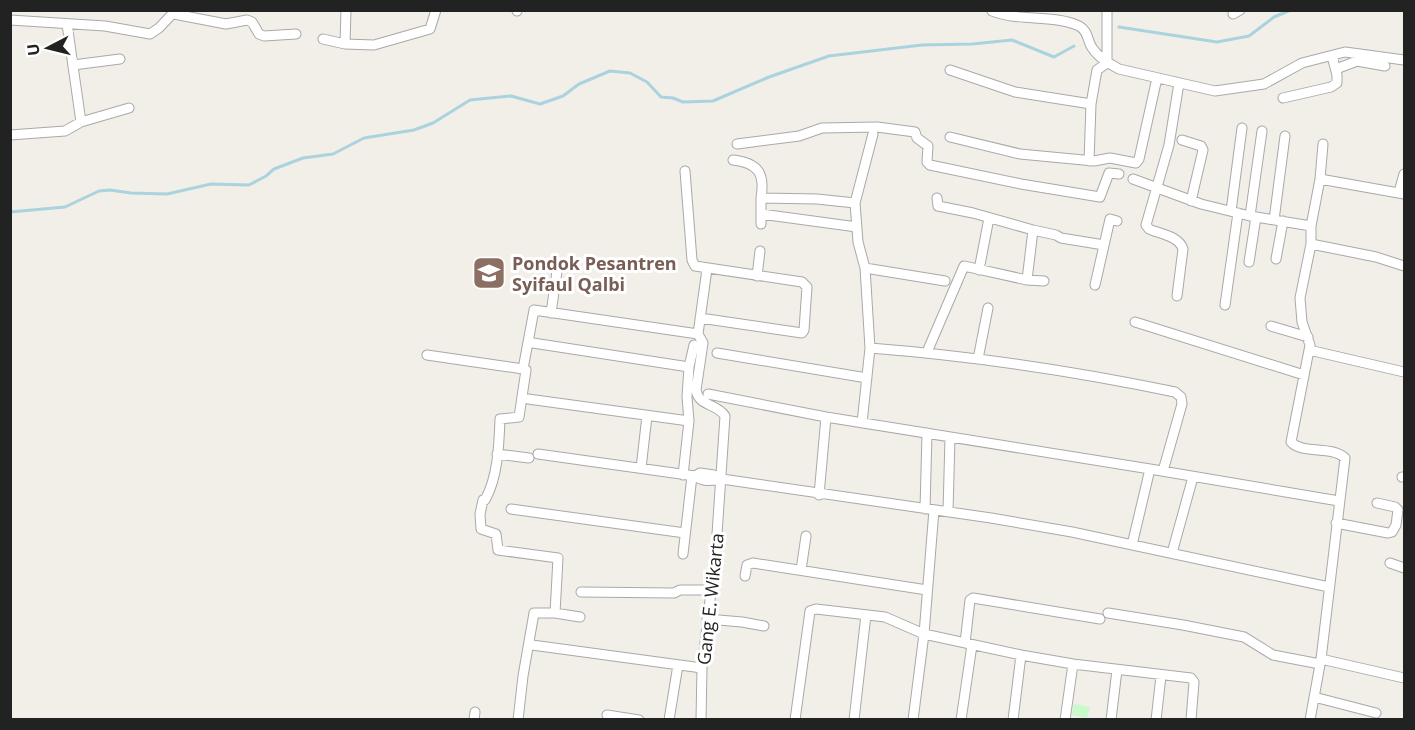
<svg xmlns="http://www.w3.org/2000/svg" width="1415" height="730" font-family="'Open Sans',sans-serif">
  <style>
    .park { fill: #c8facc }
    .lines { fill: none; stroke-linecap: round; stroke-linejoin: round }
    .stream { stroke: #aad3df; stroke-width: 3 }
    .street-casing { stroke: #a9a9a9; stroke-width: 11 }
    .street { stroke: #fff; stroke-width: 9 }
    .labels { text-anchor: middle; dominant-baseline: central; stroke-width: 6; stroke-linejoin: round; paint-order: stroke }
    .education-label { font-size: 18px; font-weight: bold; fill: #785e54; stroke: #fff; text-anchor: start }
    .street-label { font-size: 18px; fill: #222; stroke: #fff }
  </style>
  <rect width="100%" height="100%" fill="#f2efe9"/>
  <path class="park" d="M1074,704L1090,707L1087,718L1072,715Z"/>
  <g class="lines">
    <path class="stream" d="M1119,27L1217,42L1249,36L1274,17L1291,10
      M10,212L65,207L99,191L110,190L131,193L167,194L211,184L249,185L266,176L274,169L303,158L333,154L364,138L414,130L433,123L470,100L511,96L540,104L563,96L579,84L610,71L630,73L647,82L661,97L673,98L683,102L713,101L769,77L829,56L922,45L972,44L1012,40L1054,57L1074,46"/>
    <g class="street-casing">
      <path id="street" d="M346,10L345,44L374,45L430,29L436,10
        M1107,10V63
        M517,11V10
        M992,11C1020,22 1052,14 1079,26C1089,31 1087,42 1093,49C1099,58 1110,64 1119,69L1215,91L1264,84L1302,63L1345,52L1404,60
        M174,14L226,24L247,20L252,22L259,34L264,36L296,34
        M1233,14L1240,10
        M10,20L105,26L150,34L159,28L176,10
        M67,24L81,122
        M323,39L345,44
        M73,65L120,59
        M1336,69L1357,61L1385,66
        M950,70L1015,92L1091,104
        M1283,98L1331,87L1337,83V75L1332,56
        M10,135L65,131L81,122L129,108
        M950,137L1020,154L1094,161L1110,158L1136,163L1139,159L1157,78
        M1182,140L1201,146L1203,150L1191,201
        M737,144L799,136L822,128L877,127L915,132L917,138L928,146L927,162L930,165L1021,184L1100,197L1109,173L1119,174
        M733,160C759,163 765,174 761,198
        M1089,161L1091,104L1097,70L1107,63
        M685,171L692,260L695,266L802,282L807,287L804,330L802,333L700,318
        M1133,179L1201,204L1250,216L1311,226V244L1300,298L1302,322L1310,345L1291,442C1304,455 1331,445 1345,458L1321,659L1310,720
        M1320,179L1404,194
        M1399,192L1404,174
        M937,198L938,206L973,213L1033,230
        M1231,211L1242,128
        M761,214L857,227
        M1250,216L1262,131
        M1274,220L1285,136
        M761,224V198L817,199L855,203
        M1311,226L1320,179L1323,144
        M1311,244L1376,257L1404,266
        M1276,259L1283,221
        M1249,262L1256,217
        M865,268L945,281
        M979,270L989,218
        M757,276L760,251
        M1027,280L1033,230L1056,235L1061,238L1104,245
        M1095,285L1110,219L1117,221
        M1177,296L1183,249C1179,236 1160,234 1149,229L1146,225L1169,145L1179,83
        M1225,305L1238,213
        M551,313L557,271
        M1135,322L1304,375
        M1271,326L1308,337
        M533,343L689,367
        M870,348C973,356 1074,371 1175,392L1181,397L1182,404L1163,471
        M1309,350L1404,372
        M927,352L964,266L1027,280L1044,281
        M717,353L867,378
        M427,355L523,369
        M978,359L988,308
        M708,394L826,417L1150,469L1339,501
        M528,399L689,421
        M862,423L870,348L865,268L858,242L855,203L873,134
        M497,454L529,458
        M538,454L695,476C704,483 713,480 722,479L991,518L1072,532L1329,587
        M641,468L647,416
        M683,475L689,421L687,397L689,367L694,345
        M695,476L700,473L714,475L719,479
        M1402,477H1404
        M819,495L826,417
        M511,509L685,533
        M925,509L927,433
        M948,512L950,437
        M1336,523L1388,533L1392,532L1396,525L1398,510L1395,507L1377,503
        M1132,545L1150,469
        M1172,553L1193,477
        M683,554L692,476
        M1390,563L1404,568
        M801,570L806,536
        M745,576L747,565L753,563L927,590
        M581,592L674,593L680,590H710
        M555,613L558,558L498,550L496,534L481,529L480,514L483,500H485C498,477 499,445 500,419L519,417L526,370L523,369L534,310L698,334
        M1108,613L1183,625L1244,637L1273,655L1320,664
        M707,619L742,622L764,626
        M965,643L970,600L973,598L1100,619
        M532,645L702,668
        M1321,659L1404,678
        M1314,697L1376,713
        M607,715L639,720
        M474,720L475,712
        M518,720L523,676L534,613H555L580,617
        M669,720L678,665
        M701,720L702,668L716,549L725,416C717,403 699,407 696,390L703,343L698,334L707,269
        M795,720L810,611L816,609L885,617L924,634L1021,655L1073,664L1191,678L1194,682L1191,720
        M854,720L866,615
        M913,720L924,634L934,510
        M961,720L972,645
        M1013,720L1021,655
        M1065,720L1073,664
        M1111,720L1117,670
        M1156,720L1161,676"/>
    </g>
    <use href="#street" class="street"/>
  </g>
  <defs>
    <g id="school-square" transform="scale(1.725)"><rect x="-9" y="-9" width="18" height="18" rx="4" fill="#8d6e63" stroke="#fff"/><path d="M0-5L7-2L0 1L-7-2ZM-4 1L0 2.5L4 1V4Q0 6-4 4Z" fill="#fff"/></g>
  </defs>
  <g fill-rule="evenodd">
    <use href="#school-square" x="489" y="273"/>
  </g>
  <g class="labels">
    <g class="education-label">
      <text x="512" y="263">Pondok Pesantren<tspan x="512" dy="21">Syifaul Qalbi</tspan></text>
    </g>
    <g class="street-label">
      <text transform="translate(710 599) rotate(-84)">Gang E. Wikarta</text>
    </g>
  </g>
  <rect width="1415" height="730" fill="none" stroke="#222222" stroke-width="24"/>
  <g transform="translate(48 48) rotate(263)" stroke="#ffffff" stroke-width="4.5" paint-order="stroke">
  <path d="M0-4.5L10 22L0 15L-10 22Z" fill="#222222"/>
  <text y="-9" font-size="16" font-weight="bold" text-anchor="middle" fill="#222222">U</text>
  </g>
</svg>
